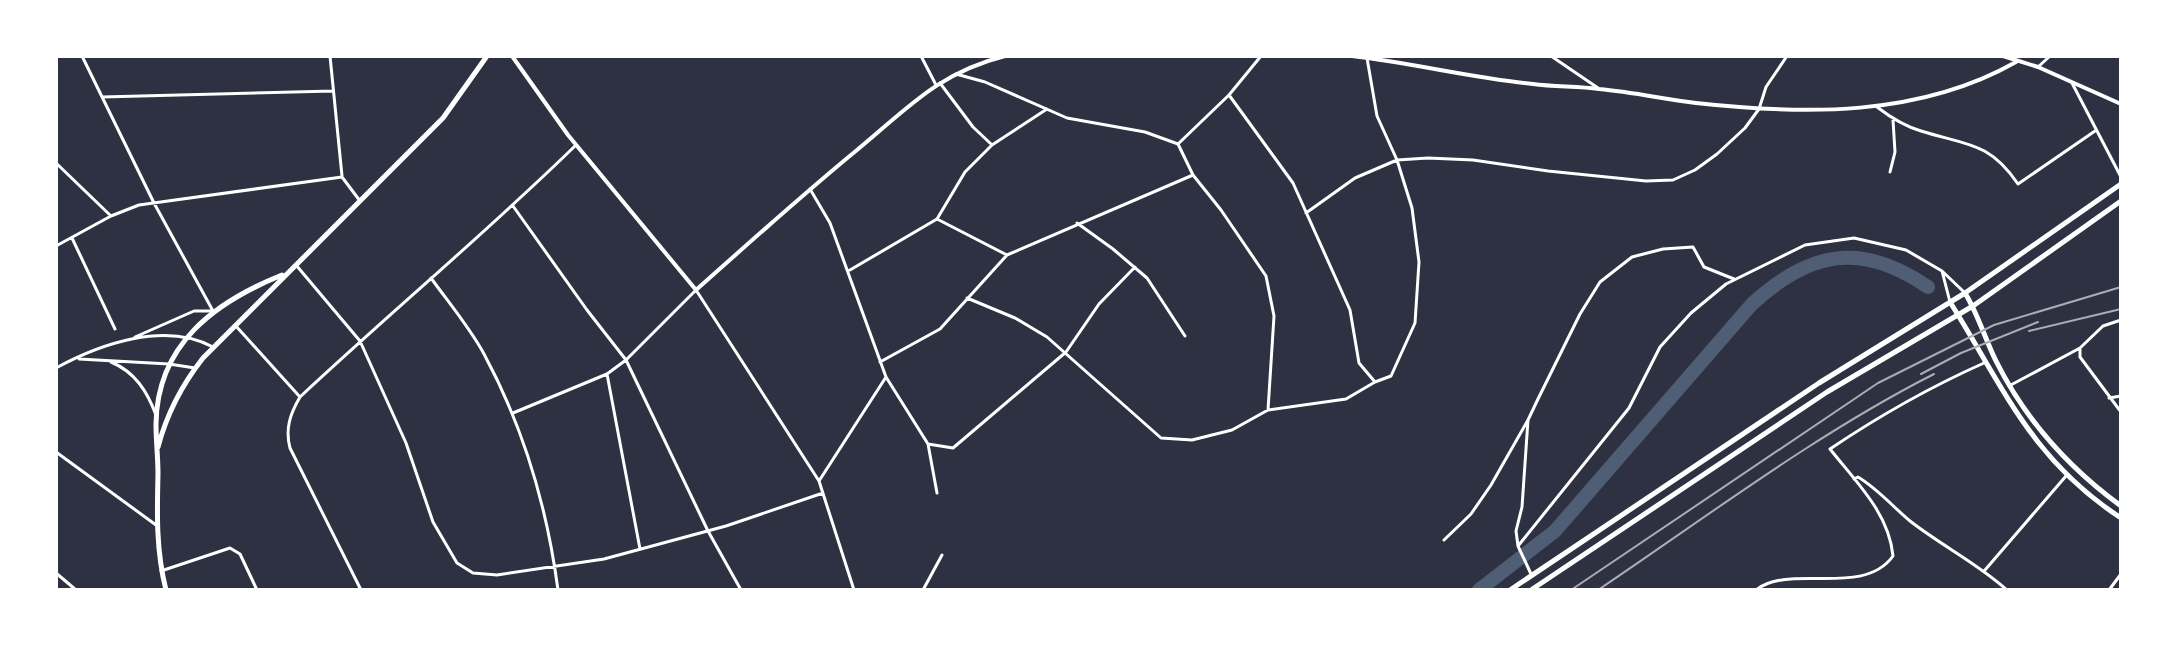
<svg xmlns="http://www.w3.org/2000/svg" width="2177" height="646" font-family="Raleway,sans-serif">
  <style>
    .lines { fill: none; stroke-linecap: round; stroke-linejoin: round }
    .river { stroke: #4f5d75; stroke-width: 14 }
    .minor { stroke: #fff; stroke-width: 3 }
    .tertiary { stroke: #fff; stroke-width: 4 }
    .secondary { stroke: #fff; stroke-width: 5 }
    .primary { stroke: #fff; stroke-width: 5 }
    .rail { stroke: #abadb3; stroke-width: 2 }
  </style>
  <rect width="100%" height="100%" fill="#2d3142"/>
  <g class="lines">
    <path class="river" d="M1479,590L1555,531L1752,304C1810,251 1861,241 1928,287"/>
    <path class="minor" d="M82,56L154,203L213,311
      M330,56L342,176
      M921,56L936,85
      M1551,56L1598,88
      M2038,67L2050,56
      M956,74L985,82L1067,118L1145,132L1178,144L1193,175L1221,210L1266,276L1274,316L1268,410
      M940,83L973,127L991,144
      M2072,83L2121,177
      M1229,95L1293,183L1350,310L1359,363L1375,382L1391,376L1415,323L1419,262L1412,208L1397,160L1377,116L1367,58
      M102,97L333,91
      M1877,107C1890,117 1904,126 1921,131C1965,145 1989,141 2018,184L2095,131
      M1178,144L1229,95L1261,56
      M56,163L111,216
      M1890,172L1895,152L1893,120
      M810,189L830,223L886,377L928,444L937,493
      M513,206L587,310L626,360L708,531L741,590
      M1306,213L1355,178L1397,160L1428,158L1473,160L1548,171L1646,181L1673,180L1695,170L1717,154L1745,128L1759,109L1766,87L1787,56
      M937,219L1007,255
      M1077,223L1113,249L1147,278L1185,336
      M72,238L115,329
      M56,246L111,216L139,205L342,177L360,201
      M296,265L360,341L406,443L433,522L457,563L473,573L497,575L604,559L726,526L823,493
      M850,270L937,219L965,172L992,145L1047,109
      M1942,271L1950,302
      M431,278C449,303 470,328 484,354C524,428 547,507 558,590
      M967,298L1015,318L1047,337L1161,438L1192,440L1232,430L1268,410L1346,399L1375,382
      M235,325L300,397
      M135,337L194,311H213
      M2080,348V357L2121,412
      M79,359L169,364L195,368
      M111,362C135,372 147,391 156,415
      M880,362L940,329L1007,255L1193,175
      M56,368C100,344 165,321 213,347
      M607,374L640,549
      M2009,386L2080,348L2103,326L2121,320
      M2109,398L2121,396
      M513,413L607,374L626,360L696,290L819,481L854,590
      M928,444L953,448L1066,352L1099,304L1135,267
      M56,452L156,525
      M1854,479L1858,477C1878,489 1892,506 1910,521C1942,546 1977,563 2007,590
      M819,481L886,377
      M1444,540L1471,514L1491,485L1528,420
      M1518,546L1629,408L1660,347L1691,313L1726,284L1805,245L1854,238L1906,250L1942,271L1964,292
      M1985,570L2066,476
      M161,571L230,548L240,554L257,590
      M56,573L76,590
      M1531,574L1518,546L1516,531L1522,507L1528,420L1538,399L1580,314L1600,282L1632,257L1663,249L1693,247L1704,267L1734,279
      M361,590L290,448C285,429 290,414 300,397C391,312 487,232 576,145
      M923,590L942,555
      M1756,590C1789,563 1863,598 1893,556C1889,513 1856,482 1830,449C1879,416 1930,387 1984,363
      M2109,590L2121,574"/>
    <path class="tertiary" d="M512,56L568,135L696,290C749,243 802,195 857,150C908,108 938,73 1005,56
      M1352,56C1413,63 1472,78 1533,84C1555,87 1577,86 1599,89C1632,92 1664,99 1696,103C1804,115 1919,117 2016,62
      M2003,56L2038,67L2121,104"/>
    <path class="secondary" d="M1965,293C1978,314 1985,339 1996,361C2025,419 2069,468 2121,506
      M1950,302C2004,388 2031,459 2121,518
      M158,447C167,413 181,386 203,358L443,118L487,56
      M166,590C156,551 157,513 158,474C158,457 156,441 156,424C157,344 215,302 282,275"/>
    <path class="primary" d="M1510,590L1819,383L1965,293L2121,184
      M1531,590L1827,392L1973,306L2121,201"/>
    <path class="rail" d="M2029,331L2121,309
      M1921,374L1961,353L2038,322
      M1571,590L1878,383L1994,325L2121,287
      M1598,590C1708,516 1816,434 1934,374"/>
  </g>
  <rect width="2177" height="646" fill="none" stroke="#ffffff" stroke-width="116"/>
</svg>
